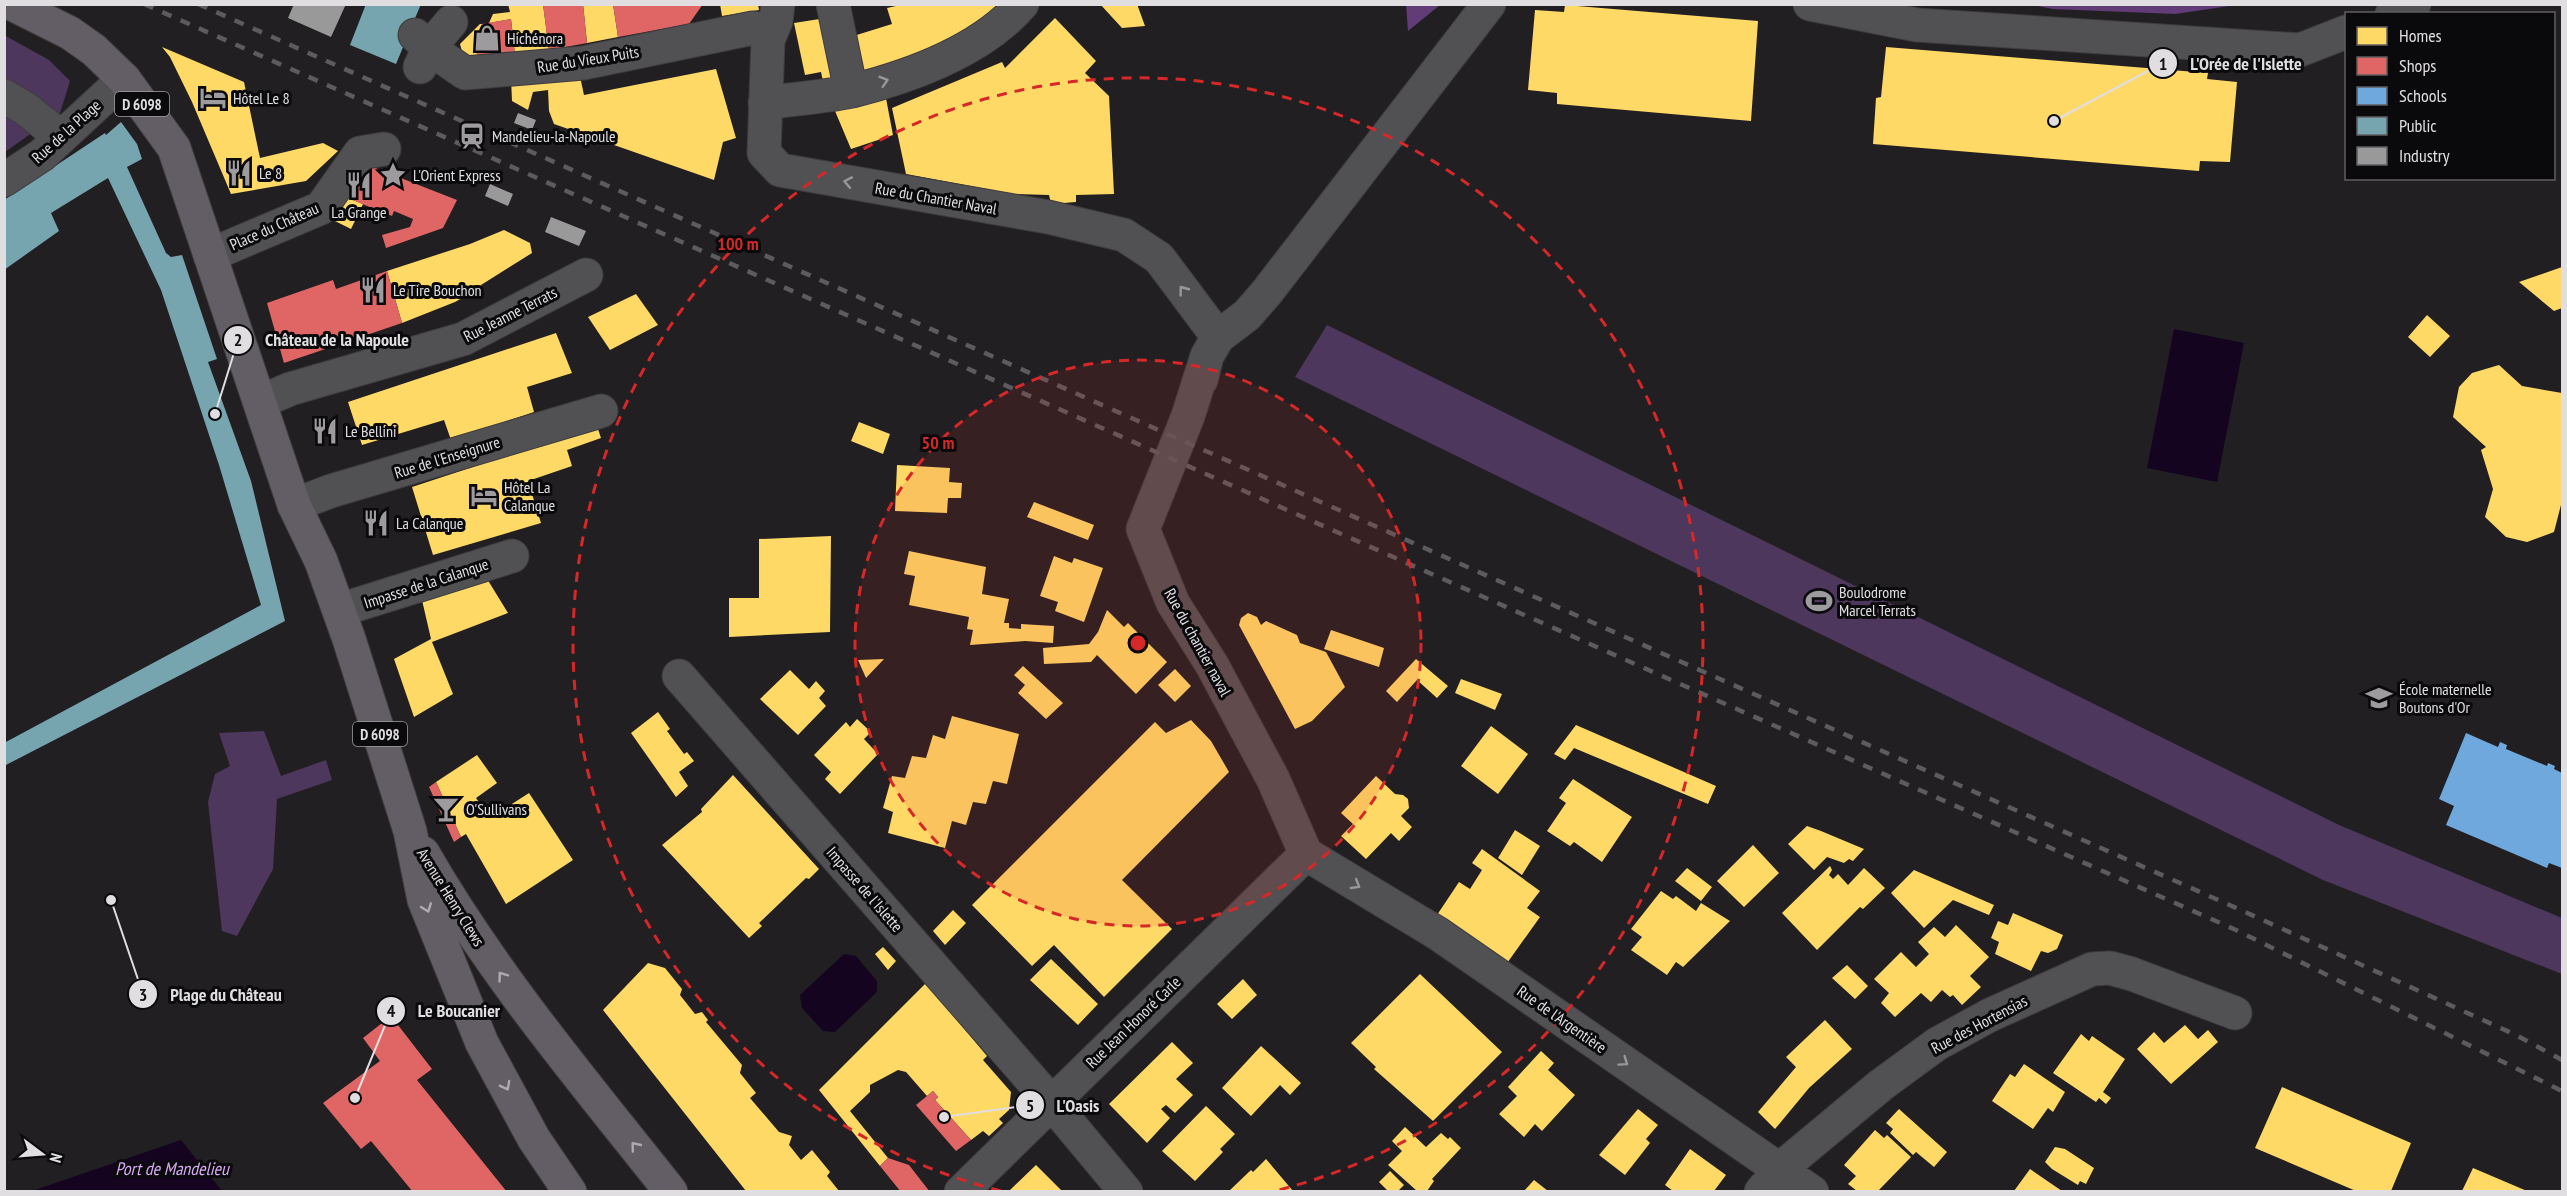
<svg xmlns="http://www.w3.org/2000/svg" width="2567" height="1196" font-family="'PT Sans Narrow',sans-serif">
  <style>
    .green { fill: #4e375c }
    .forest { fill: #613c77 }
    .water { fill: #15041f }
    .homes { fill: #ffd966 }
    .shops { fill: #e06666 }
    .schools { fill: #6fa8dc }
    .public { fill: #76a5af }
    .industry { fill: #999 }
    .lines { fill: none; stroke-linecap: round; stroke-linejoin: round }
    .minor-casing { stroke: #3e3c3e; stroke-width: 35 }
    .major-casing { stroke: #3e3c3e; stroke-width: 35 }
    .minor { stroke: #515052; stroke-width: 33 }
    .major { stroke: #635e66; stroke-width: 33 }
    .rail { stroke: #5d5b5e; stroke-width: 4.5; stroke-dasharray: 10 10; stroke-linecap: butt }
    .oneway { stroke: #98979a }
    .oneway2 { stroke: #aeabb0 }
    .ring { fill: none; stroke: #d62828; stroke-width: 3; stroke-dasharray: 10 8 }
    .labels { text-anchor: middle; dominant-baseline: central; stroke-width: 6; stroke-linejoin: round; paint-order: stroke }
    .shield { fill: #0a090b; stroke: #a09ea1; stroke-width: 1.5 }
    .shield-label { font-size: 15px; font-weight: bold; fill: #e0dee1 }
    .poi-label { font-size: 16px; fill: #e0dee1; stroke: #0a090b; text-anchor: start }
    .street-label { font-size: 16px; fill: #e0dee1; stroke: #0a090b }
    .water-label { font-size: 18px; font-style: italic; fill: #d7a9f5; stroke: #0a090b }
    .centre { fill: #d62828; stroke: #0a090b; stroke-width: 3 }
    .ring-label { font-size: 18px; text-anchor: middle; font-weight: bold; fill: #d62828; stroke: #0a090b; stroke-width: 6; stroke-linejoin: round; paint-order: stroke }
    .leader { fill: none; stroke: #e0dee1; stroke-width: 2 }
    .callout-dot { fill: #e0dee1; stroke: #0a090b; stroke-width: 2 }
    .mark-label { font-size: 18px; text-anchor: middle; font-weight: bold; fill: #111 }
    .callout-label { font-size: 18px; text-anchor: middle; font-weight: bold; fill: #e0dee1; stroke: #0a090b; stroke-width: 6; stroke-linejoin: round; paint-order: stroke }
  </style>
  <rect width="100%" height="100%" fill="#211f22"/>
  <path class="green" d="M4,35L49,60L70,81L60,113L5,152Z
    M1327,325L2339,825L2562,918V974L2323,880L1295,377Z
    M264,731L281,776L326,760L332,780L277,799L273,869L237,936L222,931L208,802L215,774L230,766L219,733Z"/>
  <path class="forest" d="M1406,4H1440V5L1408,31Z
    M2033,5H2236L2175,14L2053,9Z"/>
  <path class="water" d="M2174,329L2244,343L2217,482L2147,468Z
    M844,954L856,956L877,981V992L835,1032L823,1031L802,1008L800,995Z
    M181,1140L222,1191H32Z"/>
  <path class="homes" d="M508,4H543L549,50L515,55L511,19L489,23L493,14L510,12Z
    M583,4H613L618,37L587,43Z
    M720,4H758L759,10L722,16Z
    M905,4H1007L981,29L857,82L847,38L892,24L887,8Z
    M1100,4H1137L1145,26L1122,28Z
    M1565,5L1758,21L1751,121L1557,104V93L1528,90L1535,10L1564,12Z
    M826,18L838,86H824L821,72L805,75L794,23Z
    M1055,18L1096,61L1085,73L1109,96L1114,194L1076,195V202L1051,204L1049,195L1013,194L906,174L892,108L1002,62L1005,68Z
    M480,24H482L475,45L478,59L465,63L460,44Z
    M162,47L244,82L260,158L323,143L338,151L306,181L231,194L192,102L170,57Z
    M1886,47L2208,73L2207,79L2237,82L2230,162L2200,161L2199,171L1873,144L1876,98L1881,97Z
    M578,67L584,95L716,69L736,138L723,142L714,180L554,124L549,111L548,90L533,92L528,110L512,101L511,78Z
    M885,93L893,135L851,149L835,111Z
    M345,197L363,204L351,229L335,221Z
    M504,230L530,243L532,253L481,285L482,287L455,302L402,323L387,271L470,244Z
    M2562,267V308L2554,311L2519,282Z
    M636,294L658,325L610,350L588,317Z
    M2427,315L2450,336L2430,357L2408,337Z
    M556,333L572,373L527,387L534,412L451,440L444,420L362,445L348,402Z
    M2499,365L2522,386L2562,393V501L2554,532L2527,542L2506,537L2485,517L2493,489L2481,450L2486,447L2453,417L2459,387L2472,373Z
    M859,422L890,434L883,454L851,441Z
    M597,426L601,438L567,450L572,466L528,481L541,523L433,555L412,487Z
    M897,465L950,468L949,482L962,483L961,498H948L947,513L895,511Z
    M1034,502L1094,525L1088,540L1027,517Z
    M831,536L830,632L729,637V598H759V539Z
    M909,551L986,567L982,594L1009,599L1004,623H1009V628L1021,629V624L1054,626L1053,643L1025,641L970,645L973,630L967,629L969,617L909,605L915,576L904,574Z
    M1054,556L1072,563L1074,558L1103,568L1084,622L1055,611L1058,602L1040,596Z
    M481,569L508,613L432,642L453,694L414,717L394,659L431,639L422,600Z
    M1107,610L1124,627L1128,623L1167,662L1136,694L1097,655L1091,662L1044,664L1043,648L1089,644L1098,632Z
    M1248,613L1257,617L1261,625L1266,621L1297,635L1300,643L1326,652L1345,687L1312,721L1295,729L1239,625L1241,618Z
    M1331,630L1384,648L1379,667L1324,649Z
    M884,659L866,678L858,660Z
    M1416,659L1448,686L1437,698L1417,680L1397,702L1386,691Z
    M1023,666L1063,703L1046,719L1018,693L1025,685L1014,675Z
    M1175,669L1191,686L1175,702L1158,685Z
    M790,670L809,689L816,681L825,691L819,698L826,706L798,735L760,699Z
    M1461,679L1502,694L1495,710L1455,693Z
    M658,712L670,729L667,731L684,754L687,752L694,761L679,772L688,786L676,797L631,733Z
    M952,716L1019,734L1007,784L993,781L986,804L973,802L966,825L952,821L945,848L888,833L893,812L883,808L892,776L905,778L912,756L926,758L933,735L945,739Z
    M857,719L871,732L864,739L878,754L840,794L825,779L831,772L814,755L846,722L850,727Z
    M1191,720L1211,741L1229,772L1122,880L1172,929L1104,997L1054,945L1032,966L972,905L1155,722L1166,733Z
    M1576,725L1716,786L1708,804L1574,748L1565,760L1554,754Z
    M1491,726L1528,754L1498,794L1461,766Z
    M477,755L497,783L476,798L490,818L529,793L573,860L506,904L466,834L461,837L436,782Z
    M733,775L819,869L809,879L806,878L759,923L762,926L749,938L662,845L702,812L701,809Z
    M1376,776L1395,794L1403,795L1408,799L1409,808L1401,816L1412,827L1399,841L1391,833L1366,859L1341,836L1353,824L1341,813Z
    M1573,779L1632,817L1602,862L1574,842L1570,846L1547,831L1566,803L1559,798Z
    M1807,826L1821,831L1864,849L1853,861L1849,859L1844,863L1827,857L1814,870L1788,844Z
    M1515,830L1540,846L1522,875L1498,858Z
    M1753,845L1779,873L1744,907L1717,881Z
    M1482,849L1540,891L1527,908L1540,917L1505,966L1435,918L1459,882L1470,889L1482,870L1472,863Z
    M1830,866L1832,870L1829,875L1833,879L1838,874L1848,885L1864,868L1885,888L1863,909L1860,907L1817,950L1782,913Z
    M1687,868L1712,887L1701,901L1675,881Z
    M1914,870L1994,905L1989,915L1953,900L1924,928L1891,893Z
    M1661,891L1673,899L1676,896L1696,911L1701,903L1730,921L1683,967L1676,962L1667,975L1631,950L1642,937L1631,929Z
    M953,910L966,923L945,945L933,931Z
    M2013,913L2063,935L2057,949L2048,953L2041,951L2031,971L1995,954L1999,942L1991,938L1998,921L2008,925Z
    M1956,925L1989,957L1970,976L1981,987L1962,1005L1953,995L1950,997L1942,990L1931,1002L1921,993L1895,1017L1881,1003L1889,993L1874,979L1901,952L1916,967L1929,954L1918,942L1934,927L1945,937Z
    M883,947L896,961L888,970L875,954Z
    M1051,959L1098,1004L1078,1025L1030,980Z
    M648,963L665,968L682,989L680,995L695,1014L702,1012L708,1020L706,1022L742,1065L740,1073L756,1093L750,1098L779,1132L792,1136L789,1145L801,1160L812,1150L830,1172L827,1176L839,1191H746L603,1010Z
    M1847,965L1868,986L1855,999L1832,978Z
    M1420,974L1502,1052L1433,1121L1374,1069L1376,1067L1351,1043Z
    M1243,979L1257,995L1232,1019L1217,1004Z
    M926,983L987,1056L983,1060L1011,1092L1009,1110L999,1119L1003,1123L989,1136L983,1131L971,1140L935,1100L938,1097L933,1091L927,1096L906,1072L898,1070L870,1085V1092L850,1111L888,1158L880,1166L819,1090Z
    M1825,1020L1852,1049L1809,1088L1775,1129L1758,1112L1796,1067L1786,1057Z
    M2185,1025L2198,1039L2208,1030L2218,1042L2171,1084L2137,1049L2154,1032L2164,1043Z
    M2081,1034L2089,1041L2092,1036L2125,1059L2103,1092L2111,1098L2106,1104L2099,1098L2096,1102L2053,1073Z
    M1172,1042L1193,1063L1176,1079L1193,1095L1175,1113L1166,1105L1161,1109L1170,1118L1147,1143L1109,1104Z
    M1261,1046L1301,1083L1290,1095L1280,1085L1251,1116L1222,1088Z
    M1541,1051L1554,1063L1548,1070L1575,1095L1542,1131L1535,1124L1524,1137L1499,1114L1517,1096L1508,1087Z
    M2024,1064L2065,1092L2053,1112L2048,1108L2033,1129L1992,1101L2010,1074L2015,1077Z
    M2282,1087L2411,1143L2391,1191H2356L2255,1148Z
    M1206,1106L1235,1134L1220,1149L1223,1152L1195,1181L1162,1151Z
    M1638,1109L1658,1125L1646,1139L1650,1143L1625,1175L1599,1155Z
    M1899,1109L1947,1152L1934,1167L1916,1152L1913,1155L1890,1133L1893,1129L1886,1123Z
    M1405,1127L1426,1147L1441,1133L1448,1139L1450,1137L1461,1148L1432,1179L1434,1181L1427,1191H1417L1388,1165L1402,1151L1392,1141Z
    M1875,1130L1884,1138L1887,1135L1911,1157L1878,1191H1857L1848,1184L1856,1176L1844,1165Z
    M2055,1147L2065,1149L2094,1168L2086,1184L2080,1181L2078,1185L2052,1169L2045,1162Z
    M1690,1149L1726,1175L1714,1191H1673L1665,1185Z
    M1266,1159L1293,1191H1229L1251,1170L1253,1172Z
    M1036,1165L1062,1191H1009Z
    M2473,1168L2527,1191H2462Z
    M2030,1169L2062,1191H2014Z
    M1390,1171L1404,1185L1398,1191H1388L1379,1182Z
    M1534,1180L1548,1191H1524Z"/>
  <path class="shops" d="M583,4L587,43L549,50L543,5Z
    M613,4H703L689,24L618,37Z
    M511,19L515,55L478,59L475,45L482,24Z
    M360,162L457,200L443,228L386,248L382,235L410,227L413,219L394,211L392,216L345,197Z
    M387,271L402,323L284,363L267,303L333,280L336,289Z
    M436,782L461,837L454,842L429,787Z
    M391,1016L432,1069L417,1080L507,1192H413L371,1141L361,1149L323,1103L380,1061L363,1038Z
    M933,1091L938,1097L935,1100L971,1140L956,1151L916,1105Z
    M888,1158L909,1165L930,1192H901L880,1166Z"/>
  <path class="schools" d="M2466,733L2498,747L2500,742L2507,745L2506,749L2547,766L2548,763L2555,766L2554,769L2562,773V868L2549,863L2547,868L2446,825L2454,806L2439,799Z"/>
  <path class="public" d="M366,4H421L396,64L350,45Z
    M121,122L137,144L142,159L127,167L166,253L171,257L182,255L217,359L208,362L251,481L285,621L4,766V743L261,605L219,465L161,290L108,178L51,213L59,231L4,270V200L105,133L106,135Z"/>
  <path class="industry" d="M294,4H346L331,37L288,18Z
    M518,113L536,120L532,130L514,123Z
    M490,184L513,194L508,206L485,196Z
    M551,217L586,231L579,246L545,232Z"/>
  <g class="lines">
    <g class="minor-casing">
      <path id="minor" d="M778,4L776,21L768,40L764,153L780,170L1048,217L1124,235L1159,258L1218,337
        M833,4L851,91
        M1810,4L1917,25L2300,50L2346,32
        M2392,14L2414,4
        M415,35L429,48L465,73L583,63L753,28L772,31
        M420,67L429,48L451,22
        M4,96L26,109L61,137
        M765,103C794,99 824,97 852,91C912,76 981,51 1022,4
        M4,180L42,155L124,79
        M210,255L321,208L360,153L384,149
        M1207,356L1218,337L1247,315L1267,292L1489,4
        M1201,380L1207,356L1188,416L1143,529L1173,603L1212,665L1273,779L1306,854
        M260,402L290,389L463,339L586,275
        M294,505L331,491L601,411
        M340,610L512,556
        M679,676L1051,1102L1126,1192
        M1306,854L1437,933L1812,1192
        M961,1192L1306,854
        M1761,1192L1780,1169L1881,1085L1937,1044L1990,1015L2092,969L2110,968L2132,974L2235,1013"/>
    </g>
    <g class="major-casing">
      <path id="major" d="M12,4L70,33L94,50L124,79L174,148L294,505L321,561L349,639L410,831L424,900L482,1043L534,1139L570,1192
        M423,853C493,975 584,1082 671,1192"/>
    </g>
    <use href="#minor" class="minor"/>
    <use href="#major" class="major"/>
    <path class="rail" d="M144,4L2236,930L2562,1091
      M198,4L2243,911L2516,1035L2562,1060"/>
  </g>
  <defs><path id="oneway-chevron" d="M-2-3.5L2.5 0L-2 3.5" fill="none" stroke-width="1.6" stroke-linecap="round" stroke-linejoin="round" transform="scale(1.5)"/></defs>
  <g class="oneway">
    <use href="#oneway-chevron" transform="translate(884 81) rotate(-17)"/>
    <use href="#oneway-chevron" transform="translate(848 182) rotate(-169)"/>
    <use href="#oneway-chevron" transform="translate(1183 290) rotate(-127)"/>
    <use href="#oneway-chevron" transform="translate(1356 885) rotate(31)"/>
    <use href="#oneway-chevron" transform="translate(1624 1062) rotate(35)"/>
  </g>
  <g class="oneway2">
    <use href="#oneway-chevron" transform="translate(427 908) rotate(69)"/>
    <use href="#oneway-chevron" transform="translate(502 976) rotate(-126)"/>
    <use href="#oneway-chevron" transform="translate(506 1086) rotate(62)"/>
    <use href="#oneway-chevron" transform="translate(635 1146) rotate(-129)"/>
  </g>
  <circle cx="1138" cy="643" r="283" fill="#d62828" fill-opacity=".12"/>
  <g class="ring">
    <circle cx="1138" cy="643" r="283"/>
    <path d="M1001 1191A565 565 0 1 1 1275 1191"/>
  </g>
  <defs>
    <g id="shop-bare" transform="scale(2.07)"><path d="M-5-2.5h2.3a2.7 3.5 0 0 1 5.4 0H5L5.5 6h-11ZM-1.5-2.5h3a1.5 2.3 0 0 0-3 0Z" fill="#9d9b9e" stroke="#0a090b" stroke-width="2.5" paint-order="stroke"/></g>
    <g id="hotel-bare" transform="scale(2.07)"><path d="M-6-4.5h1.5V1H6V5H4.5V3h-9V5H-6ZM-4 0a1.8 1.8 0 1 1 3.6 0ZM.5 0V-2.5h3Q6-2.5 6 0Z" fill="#9d9b9e" stroke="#0a090b" stroke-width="2.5" paint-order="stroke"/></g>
    <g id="station-bare" transform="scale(2.07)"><path d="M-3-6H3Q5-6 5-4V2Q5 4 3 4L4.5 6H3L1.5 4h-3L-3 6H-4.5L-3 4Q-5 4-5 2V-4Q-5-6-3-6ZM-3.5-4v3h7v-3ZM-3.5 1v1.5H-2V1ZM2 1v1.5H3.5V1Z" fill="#9d9b9e" stroke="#0a090b" stroke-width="2.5" paint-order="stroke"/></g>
    <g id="restaurant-bare" transform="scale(2.07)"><path d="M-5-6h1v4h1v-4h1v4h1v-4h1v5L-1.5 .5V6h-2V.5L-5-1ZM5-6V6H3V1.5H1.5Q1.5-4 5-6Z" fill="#9d9b9e" stroke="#0a090b" stroke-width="2.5" paint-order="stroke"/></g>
    <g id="sight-bare" transform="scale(2.07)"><path d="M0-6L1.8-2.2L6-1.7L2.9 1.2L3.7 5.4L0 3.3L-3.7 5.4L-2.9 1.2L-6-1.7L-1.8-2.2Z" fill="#9d9b9e" stroke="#0a090b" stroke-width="2.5" paint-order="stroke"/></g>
    <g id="stadium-bare" transform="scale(2.07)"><path d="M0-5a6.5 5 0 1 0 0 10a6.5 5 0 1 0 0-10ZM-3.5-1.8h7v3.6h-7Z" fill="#9d9b9e" stroke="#0a090b" stroke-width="2.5" paint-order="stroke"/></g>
    <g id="school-bare" transform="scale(2.07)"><path d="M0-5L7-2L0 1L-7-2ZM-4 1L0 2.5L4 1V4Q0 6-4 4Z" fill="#9d9b9e" stroke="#0a090b" stroke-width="2.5" paint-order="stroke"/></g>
    <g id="bar-bare" transform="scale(2.07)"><path d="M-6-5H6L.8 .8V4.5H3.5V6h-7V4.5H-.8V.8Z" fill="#9d9b9e" stroke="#0a090b" stroke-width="2.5" paint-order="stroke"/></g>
  </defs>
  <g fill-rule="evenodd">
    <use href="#shop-bare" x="487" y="38"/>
    <use href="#hotel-bare" x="213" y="98"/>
    <use href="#station-bare" x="472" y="136"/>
    <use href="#restaurant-bare" x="239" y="173"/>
    <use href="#sight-bare" x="393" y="175"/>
    <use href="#restaurant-bare" x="359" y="185"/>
    <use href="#restaurant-bare" x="373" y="290"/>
    <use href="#restaurant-bare" x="325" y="431"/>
    <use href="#hotel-bare" x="484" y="496"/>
    <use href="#restaurant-bare" x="376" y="523"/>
    <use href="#stadium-bare" x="1819" y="601"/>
    <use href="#school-bare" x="2379" y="698"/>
    <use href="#bar-bare" x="446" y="809"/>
  </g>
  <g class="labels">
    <g class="shield">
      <rect x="115" y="92" width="54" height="24" rx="4.5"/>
      <rect x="353" y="722" width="54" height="24" rx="4.5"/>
    </g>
    <g class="shield-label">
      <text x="142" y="104">D 6098</text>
      <text x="380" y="734">D 6098</text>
    </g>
    <g class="poi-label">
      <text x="507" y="38">Hichénora</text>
      <text x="233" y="98">Hôtel Le 8</text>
      <text x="492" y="136">Mandelieu-la-Napoule</text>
      <text x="259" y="173">Le 8</text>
      <text x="413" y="175">L'Orient Express</text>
      <text x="359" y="212" text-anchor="middle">La Grange</text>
      <text x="393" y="290">Le Tire Bouchon</text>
      <text x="345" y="431">Le Bellini</text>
      <text x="504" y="487">Hôtel La<tspan x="504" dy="18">Calanque</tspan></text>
      <text x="396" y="523">La Calanque</text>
      <text x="1839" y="592">Boulodrome<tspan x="1839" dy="18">Marcel Terrats</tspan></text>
      <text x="2399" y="689">École maternelle<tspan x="2399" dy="18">Boutons d'Or</tspan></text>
      <text x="466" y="809">O'Sullivans</text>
    </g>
    <g class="street-label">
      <text transform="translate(588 59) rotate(-9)">Rue du Vieux Puits</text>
      <text transform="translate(66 131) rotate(-42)">Rue de la Plage</text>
      <text transform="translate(936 198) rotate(10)">Rue du Chantier Naval</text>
      <text transform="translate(274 226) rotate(-24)">Place du Château</text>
      <text transform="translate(510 314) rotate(-27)">Rue Jeanne Terrats</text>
      <text transform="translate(447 457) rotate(-17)">Rue de l'Enseignure</text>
      <text transform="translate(426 583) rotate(-18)">Impasse de la Calanque</text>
      <text transform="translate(1198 642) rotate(61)">Rue du chantier naval</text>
      <text transform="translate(865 889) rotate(49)">Impasse de l'Islette</text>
      <text transform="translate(451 897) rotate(58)">Avenue Henry Clews</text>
      <text transform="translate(1562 1019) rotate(35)">Rue de l'Argentière</text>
      <text transform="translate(1133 1022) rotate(-44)">Rue Jean Honoré Carle</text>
      <text transform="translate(1979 1024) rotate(-28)">Rue des Hortensias</text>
    </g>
    <g class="water-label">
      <text x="172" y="1168">Port de Mandelieu</text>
    </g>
  </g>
  <circle cx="1138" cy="643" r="9" class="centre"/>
  <g class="ring-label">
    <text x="738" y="250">100 m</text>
    <text x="938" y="449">50 m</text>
  </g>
  <path class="leader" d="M2054 121L2163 63M215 414L238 340M111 900L143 994M355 1098L391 1011M944 1117L1030 1105"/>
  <g class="callout-dot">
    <circle cx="2054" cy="121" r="6"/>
    <circle cx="215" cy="414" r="6"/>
    <circle cx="111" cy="900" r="6"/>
    <circle cx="355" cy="1098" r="6"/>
    <circle cx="944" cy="1117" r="6"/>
    <circle cx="2163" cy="63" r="15"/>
    <circle cx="238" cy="340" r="15"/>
    <circle cx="143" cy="994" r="15"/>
    <circle cx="391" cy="1011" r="15"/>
    <circle cx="1030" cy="1105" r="15"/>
  </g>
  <g class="mark-label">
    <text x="2163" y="70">1</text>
    <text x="238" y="346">2</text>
    <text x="143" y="1001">3</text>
    <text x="391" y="1017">4</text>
    <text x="1030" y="1112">5</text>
  </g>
  <g class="callout-label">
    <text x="2246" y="70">L'Orée de l'Islette</text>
    <text x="337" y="346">Château de la Napoule</text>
    <text x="226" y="1001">Plage du Château</text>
    <text x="459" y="1017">Le Boucanier</text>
    <text x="1078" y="1112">L'Oasis</text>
  </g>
  <rect width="2567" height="1196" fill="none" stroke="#e0dee1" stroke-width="12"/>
  <rect x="2345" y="12" width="210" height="168" fill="#0a090b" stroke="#605e61" stroke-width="1.5"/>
  <rect x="2357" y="27" width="30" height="18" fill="#ffd966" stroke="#605e61" stroke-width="1.5"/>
  <text x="2399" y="42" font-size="18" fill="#e0dee1">Homes</text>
  <rect x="2357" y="57" width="30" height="18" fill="#e06666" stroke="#605e61" stroke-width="1.5"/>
  <text x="2399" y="72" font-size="18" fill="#e0dee1">Shops</text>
  <rect x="2357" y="87" width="30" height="18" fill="#6fa8dc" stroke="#605e61" stroke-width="1.5"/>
  <text x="2399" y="102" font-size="18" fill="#e0dee1">Schools</text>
  <rect x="2357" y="117" width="30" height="18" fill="#76a5af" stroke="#605e61" stroke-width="1.5"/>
  <text x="2399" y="132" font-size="18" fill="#e0dee1">Public</text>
  <rect x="2357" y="147" width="30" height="18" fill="#999999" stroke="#605e61" stroke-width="1.5"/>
  <text x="2399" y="162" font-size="18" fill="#e0dee1">Industry</text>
  <g transform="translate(42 1154) rotate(106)" stroke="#0a090b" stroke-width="4.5" paint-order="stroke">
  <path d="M0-4.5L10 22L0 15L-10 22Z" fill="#e0dee1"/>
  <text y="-9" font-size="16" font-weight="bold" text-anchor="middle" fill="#e0dee1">N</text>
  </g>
</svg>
